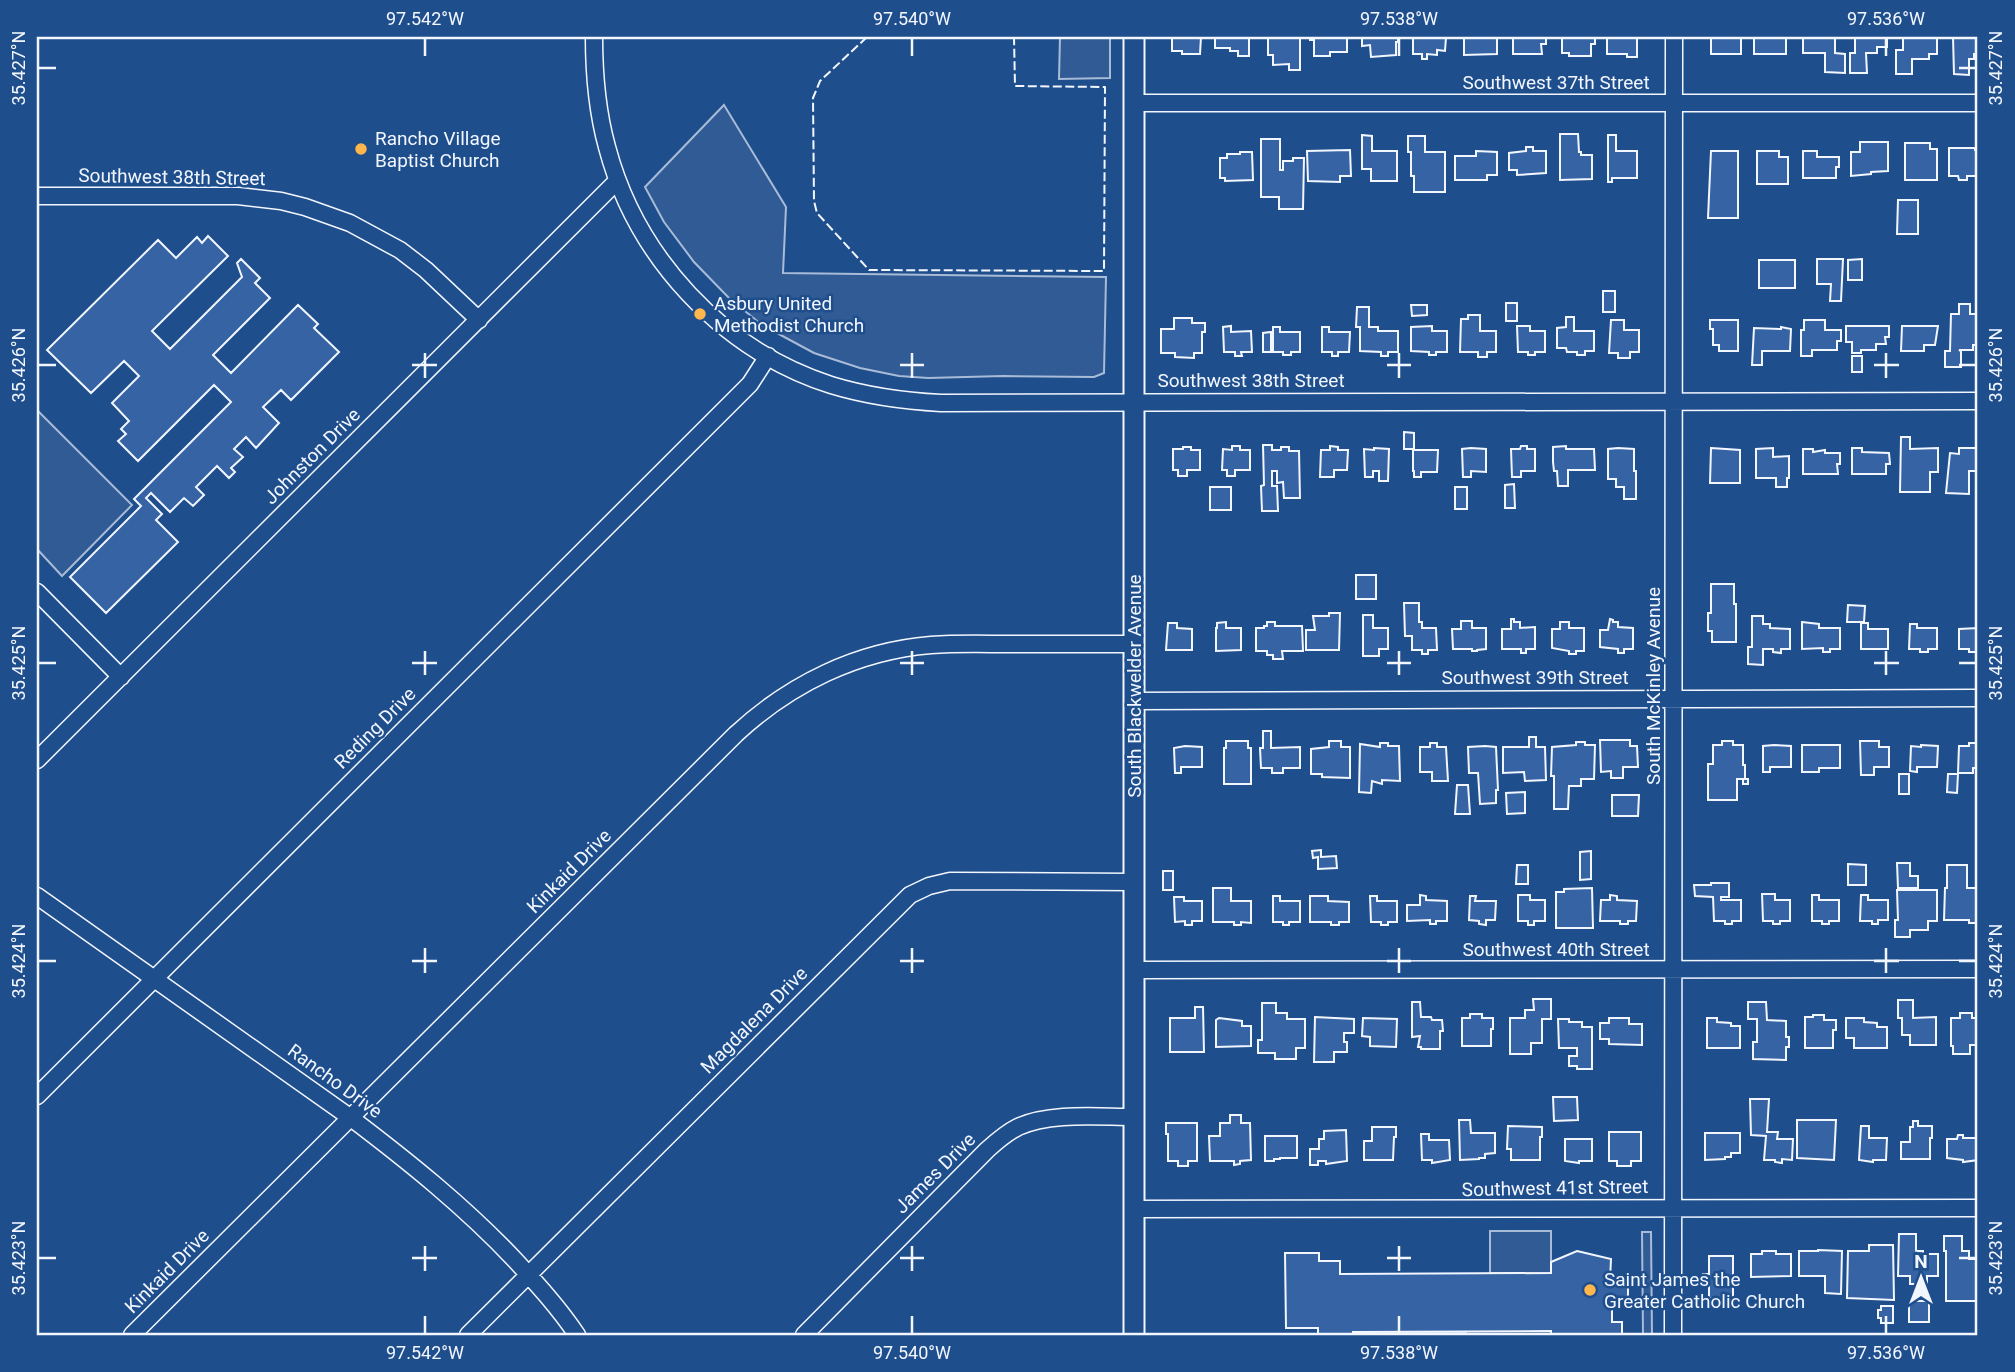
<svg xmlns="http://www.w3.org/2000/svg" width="2015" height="1372" font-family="Roboto,sans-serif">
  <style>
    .built { fill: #305b95; stroke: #a8bbd7; stroke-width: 2 }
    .building { fill: #3563a3; stroke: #f2f6ff; stroke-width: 2 }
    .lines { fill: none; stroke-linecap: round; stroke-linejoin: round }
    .minor-casing { stroke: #f2f6ff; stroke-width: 19 }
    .tertiary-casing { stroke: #f2f6ff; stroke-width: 23 }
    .minor { stroke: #1f4e8c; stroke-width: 16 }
    .tertiary { stroke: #1f4e8c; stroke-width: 19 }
    .fence { stroke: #f2f6ff; stroke-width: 2; stroke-dasharray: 9 3.5; stroke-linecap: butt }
    .ticks { fill: none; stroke: #f2f6ff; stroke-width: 2.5 }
    .poi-dot { fill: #ffb74d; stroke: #1f4e8c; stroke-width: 2.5 }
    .labels { text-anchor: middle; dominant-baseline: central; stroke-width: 5; stroke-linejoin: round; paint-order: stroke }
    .street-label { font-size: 19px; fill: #f2f6ff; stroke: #1f4e8c }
    .poi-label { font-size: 19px; fill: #f2f6ff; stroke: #1f4e8c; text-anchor: start }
    .neatline { fill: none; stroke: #f2f6ff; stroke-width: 2.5 }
    .ticks-label { font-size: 18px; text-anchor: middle; fill: #f2f6ff }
  </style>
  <rect width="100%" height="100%" fill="#1f4e8c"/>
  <path class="built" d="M1060,37H1110V78L1059,79Z
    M724,105L786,207L783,273L1106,277L1104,373L1094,377L1003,376L928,378L899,376L860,368L814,353L762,325L729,298L694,262L664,222L645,187Z
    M37,410L132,505L62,576L37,549Z
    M1490,1231H1551V1273H1490Z
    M1642,1232H1651L1652,1335H1643Z
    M1353,1332H1466V1335H1353Z"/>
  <path class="building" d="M1172,37H1203H1201L1200,54H1182V51H1172Z
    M1215,37H1252H1249V56H1238V51H1230V48H1215Z
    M1268,37H1300V70H1289V64L1273,65V55H1268Z
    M1310,37H1347V52H1330V56H1314V40H1310Z
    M1362,37H1398V42H1396V55L1371,57L1370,45L1362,46Z
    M1413,37H1446L1445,51L1437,50V55L1427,54V59H1422V54H1413Z
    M1464,37H1497V54L1464,55Z
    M1513,37H1546V44H1541L1542,54H1513Z
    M1562,37H1595V44H1591V56H1569V53H1562Z
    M1607,37H1637V57H1627V54H1607Z
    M1711,37H1741V54H1711Z
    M1754,37H1786V54H1754Z
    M1803,37H1835V53L1845,54V73L1825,72V53H1803Z
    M1855,37H1887V47H1877V53H1866L1867,73H1850V53H1855Z
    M1903,37H1937V54H1929V59H1912V74H1896V50H1903Z
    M1953,37H1978V54H1974V59H1969V75L1954,74Z
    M1560,134H1578L1579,152H1581V155H1592V179L1560,180Z
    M1362,135L1372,136V151H1397V181H1371V169H1362Z
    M1608,135H1616V151H1637V178H1612V182H1608Z
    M1408,136H1425V152H1445V192H1414V176H1411V152H1408Z
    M1261,139H1280V170H1283V161H1293V158H1304L1303,209H1279V197H1261Z
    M1860,142H1888V171L1871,172V174L1851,176V152H1860Z
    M1905,143H1930V149H1937V180H1905Z
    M1526,147H1533V151H1546V173L1517,175V170H1509V153L1526,151Z
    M1949,148H1975V150H1978V176H1967V180H1959L1958,176H1949Z
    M1350,150L1351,176H1340V182L1308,181L1307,151Z
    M1476,151L1497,152V175H1487V180H1455V156H1476Z
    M1711,151H1738V218H1708Z
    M1757,151H1779V157H1788V184H1757Z
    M1803,151H1817V157H1839V167H1836V178H1803Z
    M1240,152H1252L1253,180L1225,181V178H1220V158H1227V154H1240Z
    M1898,200H1918V234H1897Z
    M208,236L228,256L152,331L170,349L242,277L237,263L241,259L260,278L255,283L270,298L213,355L231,373L298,305L318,324L314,328L339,352L291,400L281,390L263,407L279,423L256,448L246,437L234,449L243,457L231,468L235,472L229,478L217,466L196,487L204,495L193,506L184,498L170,512L151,493L146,498L162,514L156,520L178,542L106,613L70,577L141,506L134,499L231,402L214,385L138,461L118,441L126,434L121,429L129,421L112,403L139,376L124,361L91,393L47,350L158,240L176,258L197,237L202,243Z
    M1817,259H1843L1841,301H1830L1831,284H1817Z
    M1862,259V280H1848V260Z
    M1759,260H1795V288H1759Z
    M1603,291H1615V312H1603Z
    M1506,303H1517V321H1506Z
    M1959,304H1970V314H1978V345H1973V350H1959L1961,351V367H1945V351H1950L1951,314H1959Z
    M1411,305H1427V315L1412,316Z
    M1357,307H1369V327H1378V331H1398V352H1388V356H1381V352L1360,351V327H1356Z
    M1468,315H1480V331H1496V352H1487V357H1478V352H1460L1461,319H1468Z
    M1566,317H1574V331H1594V351H1585V355H1577V352H1567L1566,348H1557V328L1566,327Z
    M1174,318H1192V323H1205V332H1202V353H1194V358L1175,357V353H1161V329H1174Z
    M1611,320H1624V330H1639V352H1630V358H1618V353H1609Z
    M1710,320H1738V351H1719V345H1713V329H1710Z
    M1804,320H1825V330H1841V341H1837V350H1812V356H1801V330H1804Z
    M1231,326V332L1251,331L1252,352H1241L1242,356H1235V352H1224L1223,327Z
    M1432,326V331H1447V352H1436V355H1429V352L1411,351V327Z
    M1517,326H1530V331H1545V352H1535V355H1528V352H1518Z
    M1846,326H1889V337H1885L1886,344H1876V350H1861V353H1852V342H1846Z
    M1902,326H1938L1935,345H1924V351H1901Z
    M1273,327H1280V332H1300V352H1291V355H1283V352H1273Z
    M1322,327H1329V332H1350L1349,352H1338V356H1332V352H1322Z
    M1781,327L1791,329L1790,351H1762V365H1752L1754,328L1781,329Z
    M1271,332V352H1263V333Z
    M1852,356H1862V372H1852Z
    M1404,432L1414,433V450H1438L1437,472H1421V477H1414V471H1413V449H1404Z
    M1901,437H1910V449L1938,448V472H1930V492H1900Z
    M1263,445H1272V450H1281V447H1289V451H1299L1300,498H1284L1283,482L1277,483V471H1272V486H1277L1278,511H1262L1261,486L1264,485Z
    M1232,446H1240V450H1250V470H1235V476H1227V470H1222L1223,449L1232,450Z
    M1330,446L1338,447V450H1348L1347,470H1334V477H1320L1321,450H1330Z
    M1521,446H1527V449H1535V471H1521V477H1512L1511,449H1520Z
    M1566,446V449H1594L1595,470H1568V486H1558L1557,471H1554L1553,462V447Z
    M1183,447H1191V450H1200V470H1187V476H1178V470H1173V449H1183Z
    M1374,448L1389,449L1388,481H1379V471H1373V477H1365L1364,449L1374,450Z
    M1471,448L1486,449V472L1471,471V477H1463L1462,449Z
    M1618,448L1634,449V471H1636V499H1624V487H1616V479H1608V449Z
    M1711,448L1740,450V483H1710Z
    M1773,448V457L1789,456V478H1787V487H1776V478H1756V449Z
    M1852,448H1862V452L1889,453L1890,464H1886V474H1852Z
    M1959,448H1978V471H1969V494L1946,493L1950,453L1959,454Z
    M1803,449H1813V452L1825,450V453H1840V464H1837L1838,474H1803Z
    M1514,484L1515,508H1505V485Z
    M1210,487H1231V510H1210Z
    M1455,487H1467V509H1455Z
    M1356,575H1376V599H1356Z
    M1711,584H1734V604H1736V642H1712V631H1708V613H1711Z
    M1404,603H1419V622H1422V628H1436L1437,650H1428V654H1422V650H1412V636H1405Z
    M1848,605L1865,606L1864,622H1847Z
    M1329,613H1340L1339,650H1306V630H1315L1313,616H1329Z
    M1363,615H1373V628H1388V649H1379V656H1363Z
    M1752,616H1763V624H1770V628L1790,629V649H1781V653L1773,652V649H1763V665L1748,664V647H1752Z
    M1511,619H1514V622H1520V628L1535,627V649H1526V653H1521V649H1502V629H1511Z
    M1610,619L1613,620V622H1618V627L1633,628V649H1624V653H1618V649L1600,647V630H1608Z
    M1461,621H1472V628H1486V649L1477,650V651H1472V649H1453L1452,629H1461Z
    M1226,622V628H1241V650L1216,651V628H1217V623Z
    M1267,622H1275V626H1302L1303,651H1282L1283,659H1273V655H1267V651H1256V628H1264V626H1267Z
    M1560,622H1569V628H1584V651H1576V654H1569V651L1552,648V629H1560Z
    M1802,622L1819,624V628H1840V649H1830V652H1823V648L1802,649Z
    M1168,623H1177V628L1192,629V650H1166Z
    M1861,623H1868V629H1888V649H1861Z
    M1910,624H1917V628H1937V649H1928V652H1920V649H1909Z
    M1978,628L1977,652H1969V649H1959V629Z
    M1263,731H1271V748L1300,747V768H1283V773H1272V768H1261L1260,748H1263Z
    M1529,737H1536V747H1545L1546,780L1525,781L1524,772L1503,773V747H1529Z
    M1600,740H1630V746H1637L1638,767H1623V778H1611V771L1601,772Z
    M1226,741H1248V748H1251V784H1224V748H1226Z
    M1329,741H1341V747H1350V778L1322,777V774H1311V749L1329,747Z
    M1722,741H1733V745H1743V765H1745V779H1748V784H1743V779H1737V800H1708V764H1713V745H1722Z
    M1860,741H1879V747H1889V767H1874V775H1861Z
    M1576,742H1585V745H1595L1594,779H1581V786H1569L1568,809H1554V776H1551L1552,747L1576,745Z
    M1380,743H1388V746H1399L1400,781L1382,780V784L1372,781L1371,793L1359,792L1360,744L1380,747Z
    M1430,743H1437V747H1446L1448,781H1432V772H1420V747H1430Z
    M1969,743H1977L1978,768H1973V773H1958L1959,746H1969Z
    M1774,745L1791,746V767H1770V772H1763V746Z
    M1802,745H1840V768H1819V772H1802Z
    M1921,745L1938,746L1937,767H1917V772L1910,771L1911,746L1921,747Z
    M1185,746L1202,747V767H1181V773H1175L1174,748Z
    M1485,746L1496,747L1498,790H1496V803L1480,804L1478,773H1469L1468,747Z
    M1899,774H1909V794H1899Z
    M1948,774H1958L1957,793L1947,792Z
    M1457,785H1468L1470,814H1455Z
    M1525,792V813L1507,814L1506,793Z
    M1612,795H1639L1638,816H1612Z
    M1321,850V857L1336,856L1337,868L1318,869V857L1313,858L1312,851Z
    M1591,851V879L1580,880V852Z
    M1897,863H1910V876H1918V888H1898Z
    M1848,864L1866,865V885H1848Z
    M1517,865H1528V884H1516Z
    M1947,865H1967V888H1978V920H1976V923H1969V920H1944L1945,888H1947Z
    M1163,871H1173V890H1163Z
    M1711,883H1729V897H1721V900H1741V921H1732V924H1725V921H1714L1713,897L1695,896L1694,885H1711Z
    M1213,888H1231V901H1251V923L1241,922V925H1234V922H1213Z
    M1592,888L1593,928H1556V892H1564V889Z
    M1897,890H1937V921H1928V930H1910V937H1895V920H1898Z
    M1762,894H1775V900H1790V921H1780V924H1773V921H1763Z
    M1420,895L1426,896V900L1447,901V921H1436V924H1430V920L1407,921V905H1420Z
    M1518,895H1530V900H1545V921H1534V925H1528V921H1518Z
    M1610,895L1617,896V900L1637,901L1636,921H1628V924H1620V921H1600L1601,900H1610Z
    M1812,895H1819V900H1839V921H1829V924H1822V921H1812Z
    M1861,895H1868V900H1888V920H1878V924H1872V921H1860Z
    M1273,896H1280V901H1300V922H1289V925H1283V922H1273Z
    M1310,896H1328V901L1349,902V922H1339V925H1331V922H1310Z
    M1370,896H1377V901H1397V922H1388V925H1381V922H1371Z
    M1470,896H1476L1475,901H1496L1495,920H1486V925L1479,924V921L1469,920Z
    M1174,897H1184V901H1202V921H1192V925H1185V921L1175,922Z
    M1533,999H1551V1019H1542V1043H1531V1054H1510V1018H1525V1010H1534Z
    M1898,1000H1913V1018L1936,1017V1045H1910V1035H1902V1018H1898Z
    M1412,1002H1420L1421,1017H1431L1432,1020H1442L1443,1031H1440V1049H1421V1047H1418L1420,1036L1412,1037Z
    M1748,1002H1766L1767,1020L1786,1021V1037H1789V1047H1786V1060L1753,1059V1042H1757V1019H1748Z
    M1262,1003H1276V1013H1287V1019H1305V1048H1296V1059H1275V1053H1258V1040H1262Z
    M1195,1007H1203L1204,1052H1170V1018H1195Z
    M1960,1013H1972V1018H1978V1045H1970V1054H1953V1046H1951V1018H1960Z
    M1470,1014H1482V1018H1493V1029H1491V1046H1462V1018H1470Z
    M1813,1015H1824V1020H1836V1030H1833V1048H1805V1017H1813Z
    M1315,1017L1354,1019V1033H1344V1042H1347V1052H1334V1062H1314Z
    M1219,1018L1242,1021V1026H1251V1046L1216,1047V1020Z
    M1363,1018L1397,1019L1396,1047L1370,1046V1037L1362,1036Z
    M1609,1018H1629V1024H1642V1045L1609,1044V1039H1600V1023H1609Z
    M1707,1018H1717V1022L1731,1023V1026H1740V1048H1707Z
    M1846,1018H1864V1022L1877,1023V1027H1887V1048H1854V1038H1846Z
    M1558,1019H1569V1022H1582V1027H1592V1069H1577V1066H1569V1056H1577V1048H1559Z
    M1553,1097H1577L1578,1120L1554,1121Z
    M1750,1099H1769L1767,1132H1778L1777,1139H1793L1792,1160L1782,1159V1163L1775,1162V1160H1764L1766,1136L1751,1135Z
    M1230,1115H1241V1123H1250L1251,1160L1240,1161V1164L1234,1165V1161H1210L1209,1136H1220V1123H1230Z
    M1459,1120H1470L1471,1133H1495V1153L1485,1154V1158H1479V1159L1460,1160Z
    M1797,1120H1836L1834,1160L1797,1158Z
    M1913,1121H1918V1126H1932V1138H1930V1159H1901V1142H1910V1127H1913Z
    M1166,1123H1197V1161H1188V1166H1178V1161H1168V1134H1166Z
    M1508,1126L1542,1127V1137H1540V1160H1511V1149H1507Z
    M1861,1126H1869V1138H1887L1886,1160H1873V1162L1859,1160Z
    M1372,1127H1396V1137H1394L1393,1160H1364V1141H1372Z
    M1346,1130L1347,1161L1326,1164V1161H1318V1165H1310V1149H1319V1139H1324V1131Z
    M1609,1132H1641V1161H1631V1166H1617V1161H1609Z
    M1705,1133H1740V1153H1731V1157H1725V1159L1705,1160Z
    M1421,1134H1429V1140H1449L1450,1160L1432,1163V1160H1422Z
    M1958,1135H1963V1138H1978V1160L1963,1162V1160L1947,1158V1139H1957Z
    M1265,1136H1297V1158H1280V1159H1274V1161H1265Z
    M1565,1139H1592V1161H1579V1163L1565,1161Z
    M1899,1234H1916V1251H1923V1254H1938V1276H1927V1284H1910V1276H1898Z
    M1944,1236H1962V1251H1969V1259H1978V1301H1946V1251H1944Z
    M1869,1245H1893L1894,1300L1847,1298L1848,1251H1869Z
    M1818,1250L1842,1251L1841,1294L1825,1293V1276H1799V1251H1818Z
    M1577,1251L1611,1259L1610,1280H1628V1299H1612V1322H1622V1335H1551V1331L1353,1332V1335H1318V1328H1286L1285,1253H1319V1261H1340V1274L1551,1273V1262Z
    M1762,1251H1776V1254H1791V1276L1751,1277V1254H1762Z
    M1709,1256H1733V1298H1709V1285H1703V1274H1709Z
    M1909,1301H1929V1322H1909Z
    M1881,1306H1893V1323H1881V1318H1878V1310H1881Z"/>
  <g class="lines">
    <g class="minor-casing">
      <path id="minor" d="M594,37C594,74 597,111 607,147C636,257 722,350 831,385C867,396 903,401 941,403L1978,401
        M1133,103H1978
        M37,196H238L281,201L305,207L350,223L400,250L426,270L479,320
        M37,592L121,677
        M1134,701L1978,698
        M37,760L617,181
        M37,896L351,1118C409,1162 465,1207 515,1260C537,1284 559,1308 577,1335
        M1134,970L1978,969
        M37,1096L750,384L768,356
        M1133,1209C1415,1210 1697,1208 1978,1208
        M132,1335L736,734C790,684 857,651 931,645C958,643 985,644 1011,644C1052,644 1093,644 1134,644
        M468,1335L910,895L929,886L950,881L1134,882
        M804,1335L987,1150C997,1141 1006,1133 1018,1127C1050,1112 1099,1117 1133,1117
        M1673,1335L1674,37"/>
    </g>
    <g class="tertiary-casing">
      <path id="tertiary" d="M1134,1335V37"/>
    </g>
    <use href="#minor" class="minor"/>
    <use href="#tertiary" class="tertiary"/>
    <path class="fence" d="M867,37L820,81L813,98L814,201L817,213L869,270L1104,271L1105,87L1015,86L1014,37"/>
  </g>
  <path class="ticks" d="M425,38V56M912,38V56M1399,38V56M1886,38V56M38,68H56M1959,68H1976M425,353V378M912,353V378M1399,353V378M1886,353V378M38,365H56M412,365H437M900,365H924M1387,365H1411M1874,365H1899M1959,365H1976M425,651V675M912,651V675M1399,651V675M1886,651V675M38,663H56M412,663H437M900,663H924M1387,663H1411M1874,663H1899M1959,663H1976M425,948V973M912,948V973M1399,948V973M1886,948V973M38,961H56M412,961H437M900,961H924M1387,961H1411M1874,961H1899M1959,961H1976M425,1246V1271M912,1246V1271M1399,1246V1271M38,1258H56M412,1258H437M900,1258H924M1387,1258H1411M1959,1258H1976M425,1316V1334M912,1316V1334M1399,1316V1334M1886,1316V1334"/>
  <g class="poi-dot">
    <circle cx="361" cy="149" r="7"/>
    <circle cx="700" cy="314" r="7"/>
    <circle cx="1590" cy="1290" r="7"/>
  </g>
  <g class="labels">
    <g class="street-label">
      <text x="1556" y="82">Southwest 37th Street</text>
      <text transform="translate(172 177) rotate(1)">Southwest 38th Street</text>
      <text x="1251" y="380">Southwest 38th Street</text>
      <text transform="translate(312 456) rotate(-45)">Johnston Drive</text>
      <text x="1535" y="677">Southwest 39th Street</text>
      <text transform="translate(1134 686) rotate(-90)">South Blackwelder Avenue</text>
      <text transform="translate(1653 686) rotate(-90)">South McKinley Avenue</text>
      <text transform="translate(375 728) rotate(-45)">Reding Drive</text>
      <text transform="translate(569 871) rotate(-45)">Kinkaid Drive</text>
      <text x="1556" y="949">Southwest 40th Street</text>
      <text transform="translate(754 1020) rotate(-45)">Magdalena Drive</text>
      <text transform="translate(335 1081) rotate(36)">Rancho Drive</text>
      <text transform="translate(935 1173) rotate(-45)">James Drive</text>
      <text transform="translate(1555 1188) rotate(-1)">Southwest 41st Street</text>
      <text transform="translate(167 1271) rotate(-45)">Kinkaid Drive</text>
    </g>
    <g class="poi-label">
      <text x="375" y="138">Rancho Village<tspan x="375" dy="22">Baptist Church</tspan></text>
      <text x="714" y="303">Asbury United<tspan x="714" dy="22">Methodist Church</tspan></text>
      <text x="1604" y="1279">Saint James the<tspan x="1604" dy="22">Greater Catholic Church</tspan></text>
    </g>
  </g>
  <rect width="2015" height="1372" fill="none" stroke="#1f4e8c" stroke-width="77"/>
  <g transform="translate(1921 1278)" stroke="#1f4e8c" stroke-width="5" paint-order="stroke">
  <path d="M0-5L12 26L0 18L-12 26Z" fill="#f2f6ff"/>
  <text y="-10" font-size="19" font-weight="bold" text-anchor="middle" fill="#f2f6ff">N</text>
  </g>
  <rect x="38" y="38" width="1938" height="1296" class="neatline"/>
  <g class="ticks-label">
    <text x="425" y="25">97.542°W</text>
    <text x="912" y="25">97.540°W</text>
    <text x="1399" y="25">97.538°W</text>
    <text x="1886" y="25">97.536°W</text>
    <text transform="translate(19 68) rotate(-90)" y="6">35.427°N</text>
    <text transform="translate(1996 68) rotate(-90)" y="6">35.427°N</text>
    <text transform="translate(19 365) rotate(-90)" y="6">35.426°N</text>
    <text transform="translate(1996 365) rotate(-90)" y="6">35.426°N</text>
    <text transform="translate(19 663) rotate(-90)" y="6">35.425°N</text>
    <text transform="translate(1996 663) rotate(-90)" y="6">35.425°N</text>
    <text transform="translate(19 961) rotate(-90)" y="6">35.424°N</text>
    <text transform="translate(1996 961) rotate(-90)" y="6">35.424°N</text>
    <text transform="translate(19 1258) rotate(-90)" y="6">35.423°N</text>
    <text transform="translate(1996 1258) rotate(-90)" y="6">35.423°N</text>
    <text x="425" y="1359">97.542°W</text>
    <text x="912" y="1359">97.540°W</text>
    <text x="1399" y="1359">97.538°W</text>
    <text x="1886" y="1359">97.536°W</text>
  </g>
</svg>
